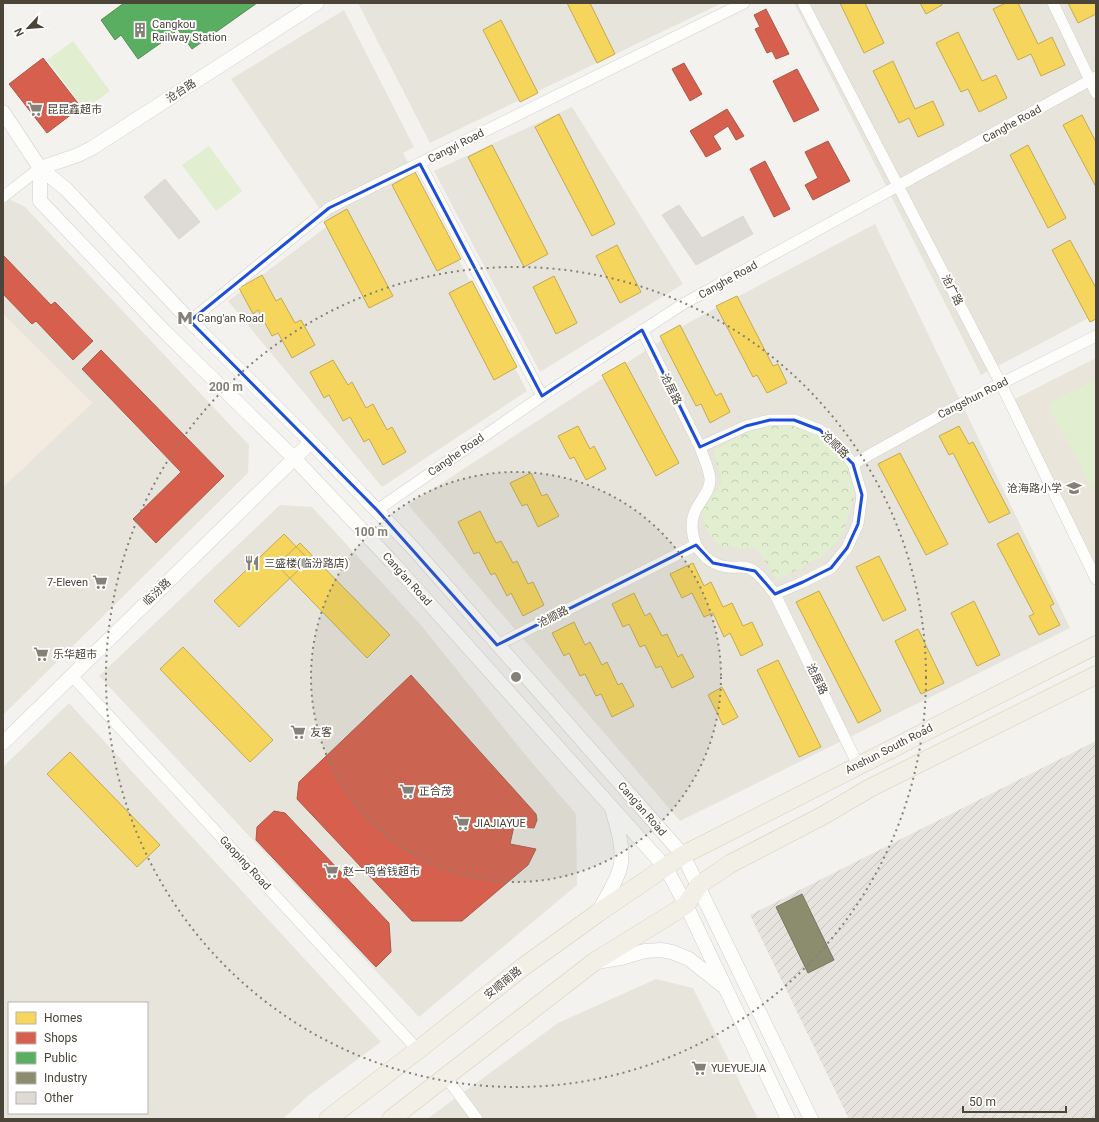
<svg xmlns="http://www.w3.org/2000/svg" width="1099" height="1122" font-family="Roboto,'Noto Sans SC',sans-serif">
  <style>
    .residential { fill: #e7e4dc; fill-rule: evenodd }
    .commercial { fill: #f3ebdf }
    .industrial { fill: url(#industrial-furrows) }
    .education { fill: #eae5da }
    .grass { fill: #e1eecf }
    .park { fill: url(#park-crowns) }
    .homes { fill: #f6d55c; stroke: #c3aa52 }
    .shops { fill: #d6604d; stroke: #ac5847 }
    .public { fill: #5aae61; stroke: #568e55 }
    .industry { fill: #8c8c6e; stroke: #78765e }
    .building { fill: #dedbd6; stroke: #dcd9d4 }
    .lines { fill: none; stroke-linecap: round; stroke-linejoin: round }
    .minor-casing { stroke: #d2d0cb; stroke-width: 12 }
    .tertiary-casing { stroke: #d2d0cb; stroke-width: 15 }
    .primary-casing { stroke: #d6cebb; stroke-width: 19 }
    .minor { stroke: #fdfdfc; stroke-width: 11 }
    .tertiary { stroke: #fdfdfc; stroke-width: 14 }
    .primary { stroke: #f2efe6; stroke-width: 18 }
    .marked { fill: none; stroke: #1d4ed8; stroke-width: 3; stroke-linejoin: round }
    .ring { fill: none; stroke: #868178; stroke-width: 2; stroke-dasharray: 2 4 }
    .labels { text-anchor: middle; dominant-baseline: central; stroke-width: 4; stroke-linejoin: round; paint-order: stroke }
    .poi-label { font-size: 11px; fill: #4b4439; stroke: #fff; text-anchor: start }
    .street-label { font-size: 11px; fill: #4b4439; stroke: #fff }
    .centre { fill: #868178; stroke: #fff; stroke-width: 2 }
    .ring-label { font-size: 12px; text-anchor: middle; font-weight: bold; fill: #868178; stroke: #fff; stroke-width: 4; stroke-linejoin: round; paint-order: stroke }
  </style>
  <defs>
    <pattern id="industrial-furrows" width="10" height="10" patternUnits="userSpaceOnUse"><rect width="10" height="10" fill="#e6e2de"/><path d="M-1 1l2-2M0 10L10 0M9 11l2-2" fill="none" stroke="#c7c3bf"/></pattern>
    <pattern id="park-crowns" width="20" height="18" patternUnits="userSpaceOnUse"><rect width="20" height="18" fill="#e1eecf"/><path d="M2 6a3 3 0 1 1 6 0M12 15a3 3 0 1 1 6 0" fill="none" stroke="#c3cdb2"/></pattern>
  </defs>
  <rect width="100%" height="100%" fill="#f4f2ee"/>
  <path class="residential" d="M358,3H722L430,143Z
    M794,3H1096V314L981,375Z
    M344,10L414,147L403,153L527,391L382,487L228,301L330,224L231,79Z
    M572,107L683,284L540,372L434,171Z
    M9,199L25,207L249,445L248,473L3,715V487L92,403L3,314V205Z
    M875,224L1070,628L680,821L408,505L688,323Z
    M280,505L312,507L420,624L523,752L576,814L577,885L419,1017L99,676Z
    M69,703L381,1042L309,1095L283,1119H3V767ZM9,1003H147V1113H9Z
    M656,979L693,988L758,1119H427L558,1023Z"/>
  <path class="commercial" d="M3,314L92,403L3,487Z"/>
  <path class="industrial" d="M1096,741V1119H849L750,915Z"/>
  <path class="education" d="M1096,358V575L1009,402Z"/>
  <path class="grass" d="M73,41L110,91L85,110L47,60Z
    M209,146L242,191L216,211L182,165Z
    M1096,379V486L1092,488L1047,404Z"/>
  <path class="park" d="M791,421L818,432L845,459L855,494L843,534L823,556L777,580L757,549L720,546L706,530L702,507L722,483L713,450L760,426Z"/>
  <path class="homes" d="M567,3H590L615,54L597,63Z
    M840,3H865L884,43L864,53Z
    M920,3H941L942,5L926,14Z
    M1006,3H1018L1038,44L1052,37L1065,65L1041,76L1031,54L1018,60L993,9Z
    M1068,3H1096V14L1078,23Z
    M501,20L538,93L520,102L483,30Z
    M958,32L982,81L996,75L1007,98L979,112L968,89L961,92L936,43Z
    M893,61L915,109L933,101L944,125L918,137L909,118L899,123L873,71Z
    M559,114L615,224L592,236L535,127Z
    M1082,115L1096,142V187L1063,125Z
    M492,145L548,254L524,267L468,157Z
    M1028,145L1066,218L1048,228L1010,155Z
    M415,172L461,259L437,271L392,185Z
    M347,209L393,296L369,308L324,222Z
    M1070,240L1096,288V319L1090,322L1052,250Z
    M617,245L641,292L620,303L596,256Z
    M262,275L276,301L281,298L295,323L301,320L315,345L292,358L278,333L272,336L258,310L253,314L239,288Z
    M554,276L577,323L556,334L533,287Z
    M472,281L517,367L494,380L449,293Z
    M737,296L773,366L778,364L787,383L767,393L757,375L753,377L716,306Z
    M680,325L716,396L721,393L730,412L710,423L701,404L696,406L660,336Z
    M333,360L348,385L352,382L366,408L373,404L387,430L392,427L406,452L383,465L369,439L364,442L350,417L343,421L329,395L324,398L310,372Z
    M625,362L679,463L656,476L602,375Z
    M578,426L590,449L594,446L606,469L586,480L574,457L570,459L558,436Z
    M959,426L969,444L973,442L1010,513L989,523L953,453L949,455L939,436Z
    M900,453L948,544L926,555L878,464Z
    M531,473L542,496L547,494L559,516L538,527L527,504L522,506L510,483Z
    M480,511L496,543L501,541L513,563L517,561L528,584L533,582L544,605L523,616L511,593L507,596L495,573L491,575L479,552L474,554L458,522Z
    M1018,533L1054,604L1050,606L1060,625L1039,635L1029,616L1034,614L997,544Z
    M284,534L309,560L239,627L214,601Z
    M300,543L390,635L367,658L277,565Z
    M879,556L906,610L883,621L856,567Z
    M693,563L704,586L711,582L723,607L732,603L743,626L752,622L763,645L741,656L730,633L724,637L713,613L704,617L692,593L682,598L670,574Z
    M819,591L881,711L858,723L796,602Z
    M634,593L645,616L650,613L662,636L667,634L678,657L682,654L694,677L672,688L661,666L656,668L645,645L640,647L629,624L623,627L612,604Z
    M974,601L1000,655L977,666L951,613Z
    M574,622L585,645L590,642L602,665L607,662L618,685L622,683L634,706L612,717L601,694L596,696L585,674L580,676L569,653L564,656L552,633Z
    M918,629L944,683L921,694L895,641Z
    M183,647L273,740L250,762L160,669Z
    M778,660L821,747L799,757L757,670Z
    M722,687L738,717L723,725L708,695Z
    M70,752L160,845L137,867L47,774Z"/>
  <path class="shops" d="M766,9L789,54L776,59L772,51L767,53L755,29L760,27L754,15Z
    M43,58L81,107L47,133L9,84Z
    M684,63L702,94L690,101L672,69Z
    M797,69L819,110L794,122L773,81Z
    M727,109L744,136L736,140L728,126L713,136L721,149L706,157L690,131Z
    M828,141L850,181L813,200L805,185L818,178L805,152Z
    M765,161L790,209L774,217L750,169Z
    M3,255L51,305L55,302L93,341L73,360L36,321L32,324L3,294Z
    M101,350L224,476L156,543L133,519L181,472L82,369Z
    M411,675L536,814L537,820L534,828L514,826L510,844L536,849L528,865L462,921H412L297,799L299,782Z
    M274,811L285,813L389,923L391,952L376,967L256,840L257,827Z"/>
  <path class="public" d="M124,3H257L192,49L174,24L170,26L175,33L138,59L121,35L115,40L101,20Z"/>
  <path class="industry" d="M802,894L834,960L808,973L776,907Z"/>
  <path class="building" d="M165,179L200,222L179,239L144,197Z
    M679,205L702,238L743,216L753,234L696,265L662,215Z"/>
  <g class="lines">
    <g class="minor-casing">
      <path id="minor" d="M803,3L1001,384L1096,579
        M1053,3L1096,93
        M420,164L542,396
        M3,197L40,168
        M190,321L329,208L744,3
        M642,330L700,447
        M853,464L968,400L1096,336
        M377,510L542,396L683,304L1096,77
        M775,594L858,765
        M497,645L696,545C691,532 690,518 698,506C703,497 711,489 710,478C709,469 703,456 700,447L746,426L770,420H794L820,430L838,445L853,464L862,495L858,524L847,548L831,568L803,582L775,594C767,585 759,571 748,568C742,566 735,568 729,567C714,566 703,557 696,545
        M72,676L418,1050
        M446,1077L477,1119"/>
    </g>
    <g class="tertiary-casing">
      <path id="tertiary" d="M3,112L40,168L66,189L190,321L311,442L413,548L683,855L811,1119
        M40,168V201L164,331L294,458L392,562L666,868L686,905L788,1119
        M40,168L78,155L92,148L317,3
        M3,743L311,442
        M598,913C605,899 616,883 620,868C625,849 617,827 612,809
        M596,962L621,958L645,951L661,950L672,952L689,959L722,985"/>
    </g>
    <g class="primary-casing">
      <path id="primary" d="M328,1119L418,1050L523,967L598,913L683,855L1096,645
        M391,1119L594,962L686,905L699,885L730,864L824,815L870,788L1096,675"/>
    </g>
    <use href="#minor" class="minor"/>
    <use href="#tertiary" class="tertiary"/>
    <use href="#primary" class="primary"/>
  </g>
  <path class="marked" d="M420,164L542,396L642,330L700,447L746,426L770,420H794L820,430L853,464L862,495L858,524L847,548L831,568L803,582L775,594L755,571L713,563L696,545L497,645L377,510L190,321L329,208Z"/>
  <circle cx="516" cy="677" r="205" fill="#868178" fill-opacity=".12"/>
  <g class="ring">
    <circle cx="516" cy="677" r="205"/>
    <circle cx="516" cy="677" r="410"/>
  </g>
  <defs>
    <g id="building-bare" transform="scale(1.2)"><path d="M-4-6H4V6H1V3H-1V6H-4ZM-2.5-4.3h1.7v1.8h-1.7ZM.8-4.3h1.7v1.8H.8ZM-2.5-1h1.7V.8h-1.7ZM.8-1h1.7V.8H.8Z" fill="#868178" stroke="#fff" stroke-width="2.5" paint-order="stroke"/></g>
    <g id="supermarket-bare" transform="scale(1.2)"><path d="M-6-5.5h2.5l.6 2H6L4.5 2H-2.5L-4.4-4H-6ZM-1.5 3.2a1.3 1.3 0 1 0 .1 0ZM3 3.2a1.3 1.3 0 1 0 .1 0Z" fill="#868178" stroke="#fff" stroke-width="2.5" paint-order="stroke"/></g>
    <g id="metro-bare" transform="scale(1.2)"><path d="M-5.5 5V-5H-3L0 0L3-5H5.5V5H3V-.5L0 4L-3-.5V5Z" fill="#868178" stroke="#fff" stroke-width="2.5" paint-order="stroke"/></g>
    <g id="school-bare" transform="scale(1.2)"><path d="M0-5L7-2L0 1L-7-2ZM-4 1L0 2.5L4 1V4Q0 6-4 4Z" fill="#868178" stroke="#fff" stroke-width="2.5" paint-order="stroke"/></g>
    <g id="restaurant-bare" transform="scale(1.2)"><path d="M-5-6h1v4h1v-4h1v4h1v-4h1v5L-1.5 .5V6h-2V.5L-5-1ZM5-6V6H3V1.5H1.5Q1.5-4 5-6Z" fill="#868178" stroke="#fff" stroke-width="2.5" paint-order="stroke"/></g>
  </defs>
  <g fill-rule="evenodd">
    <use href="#building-bare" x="140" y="30"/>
    <use href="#supermarket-bare" x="35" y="109"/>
    <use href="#metro-bare" x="185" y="318"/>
    <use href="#school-bare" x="1074" y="488"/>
    <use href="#restaurant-bare" x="252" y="563"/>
    <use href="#supermarket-bare" x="100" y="582"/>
    <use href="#supermarket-bare" x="41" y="654"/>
    <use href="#supermarket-bare" x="298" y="732"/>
    <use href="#supermarket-bare" x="407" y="791"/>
    <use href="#supermarket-bare" x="462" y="823"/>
    <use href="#supermarket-bare" x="331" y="871"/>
    <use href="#supermarket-bare" x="699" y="1068"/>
  </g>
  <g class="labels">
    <g class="poi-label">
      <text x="152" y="24">Cangkou<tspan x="152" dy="13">Railway Station</tspan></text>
      <text x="47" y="109">昆昆鑫超市</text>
      <text x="197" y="318">Cang'an Road</text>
      <text x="1062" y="488" text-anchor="end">沧海路小学</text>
      <text x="264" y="563">三盛楼(临汾路店)</text>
      <text x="88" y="582" text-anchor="end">7-Eleven</text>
      <text x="53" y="654">乐华超市</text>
      <text x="310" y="732">友客</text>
      <text x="419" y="791">正合茂</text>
      <text x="474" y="823">JIAJIAYUE</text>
      <text x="343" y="871">赵一鸣省钱超市</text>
      <text x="711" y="1068">YUEYUEJIA</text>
    </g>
    <g class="street-label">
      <text transform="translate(181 91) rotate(-33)">沧台路</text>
      <text transform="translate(1012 124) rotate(-29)">Canghe Road</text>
      <text transform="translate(456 146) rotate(-27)">Cangyi Road</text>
      <text transform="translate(728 280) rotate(-29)">Canghe Road</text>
      <text transform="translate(952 290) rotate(63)">沧广路</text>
      <text transform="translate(671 389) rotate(64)">沧居路</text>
      <text transform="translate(973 398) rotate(-27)">Cangshun Road</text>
      <text transform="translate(835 445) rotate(45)">沧顺路</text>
      <text transform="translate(456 455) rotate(-35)">Canghe Road</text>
      <text transform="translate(407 579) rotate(48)">Cang'an Road</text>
      <text transform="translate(157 592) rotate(-44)">临汾路</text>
      <text transform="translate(553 617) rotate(-27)">沧顺路</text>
      <text transform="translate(817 679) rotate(64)">沧居路</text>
      <text transform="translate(889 749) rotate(-27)">Anshun South Road</text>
      <text transform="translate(642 809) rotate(49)">Cang'an Road</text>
      <text transform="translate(245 863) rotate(47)">Gaoping Road</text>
      <text transform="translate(503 983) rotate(-39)">安顺南路</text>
    </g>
  </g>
  <circle cx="516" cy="677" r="6" class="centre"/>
  <g class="ring-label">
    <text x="226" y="391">200 m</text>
    <text x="371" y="536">100 m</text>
  </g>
  <rect width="1099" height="1122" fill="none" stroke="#4b4439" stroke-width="8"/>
  <rect x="8" y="1002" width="140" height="112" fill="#ffffff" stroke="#b7b4b0"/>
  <rect x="16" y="1012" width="20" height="12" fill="#f6d55c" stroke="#b7b4b0"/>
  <text x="44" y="1022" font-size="12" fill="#4b4439">Homes</text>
  <rect x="16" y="1032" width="20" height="12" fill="#d6604d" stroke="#b7b4b0"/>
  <text x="44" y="1042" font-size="12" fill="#4b4439">Shops</text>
  <rect x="16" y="1052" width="20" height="12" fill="#5aae61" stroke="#b7b4b0"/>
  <text x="44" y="1062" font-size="12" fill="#4b4439">Public</text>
  <rect x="16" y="1072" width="20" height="12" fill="#8c8c6e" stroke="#b7b4b0"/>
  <text x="44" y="1082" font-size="12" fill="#4b4439">Industry</text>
  <rect x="16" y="1092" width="20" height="12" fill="#dedbd6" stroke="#b7b4b0"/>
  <text x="44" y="1102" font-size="12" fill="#4b4439">Other</text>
  <g transform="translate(28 28) rotate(244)" stroke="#ffffff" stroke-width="3" paint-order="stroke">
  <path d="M0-3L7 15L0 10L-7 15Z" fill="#4b4439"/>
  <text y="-6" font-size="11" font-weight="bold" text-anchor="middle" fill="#4b4439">N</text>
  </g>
  <path d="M963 1106v6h103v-6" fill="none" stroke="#4b4439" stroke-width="2"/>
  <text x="969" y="1106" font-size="12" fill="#4b4439" stroke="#ffffff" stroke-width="3" paint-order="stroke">50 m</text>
</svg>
